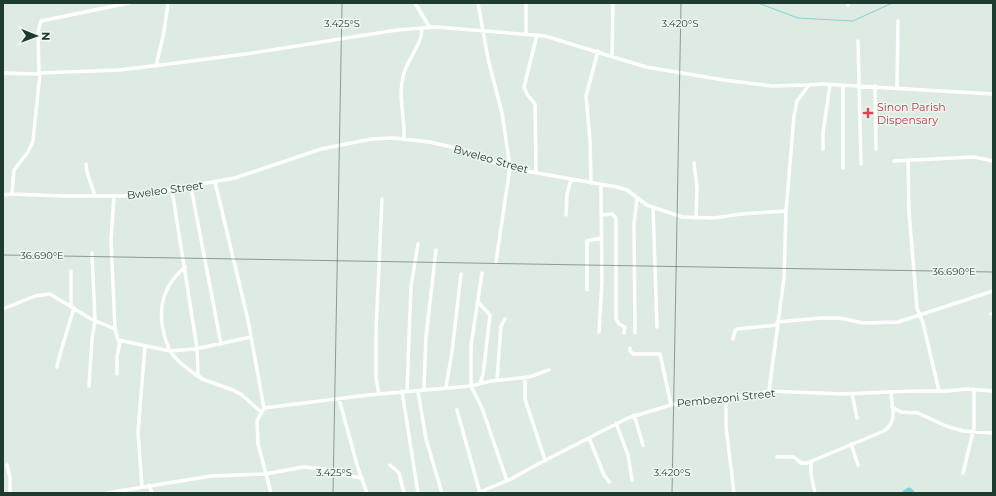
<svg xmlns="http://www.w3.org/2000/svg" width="996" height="496" font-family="Montserrat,sans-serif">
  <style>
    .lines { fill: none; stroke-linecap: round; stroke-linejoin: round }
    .stream { stroke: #81d3d4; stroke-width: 1 }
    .river { stroke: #81d3d4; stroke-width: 7 }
    .minor { stroke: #fff; stroke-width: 3.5 }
    .ticks { fill: none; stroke: #1e3b2f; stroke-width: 1; stroke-opacity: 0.45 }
    .health-dot { fill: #e0444e; stroke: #eef7f1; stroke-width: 1.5 }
    .labels { text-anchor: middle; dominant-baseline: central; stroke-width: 3; stroke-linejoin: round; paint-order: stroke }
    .health-label { font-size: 11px; fill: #be3a42; stroke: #eef7f1; text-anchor: start }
    .street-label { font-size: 11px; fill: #1e3b2f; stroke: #eef7f1 }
    .ticks-label { font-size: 10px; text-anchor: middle; fill: #1e3b2f; stroke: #eef7f1; stroke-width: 3; stroke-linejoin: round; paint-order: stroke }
  </style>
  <rect width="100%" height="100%" fill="#deebe3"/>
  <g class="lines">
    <path class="stream" d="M758,3L798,18L853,21L892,3"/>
    <path class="river" d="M906,493L909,491L911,493"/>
    <path class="minor" d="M415,3L430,28
      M478,3L488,59L502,113L510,167L496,262
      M526,3V34
      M848,5L849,3
      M858,41L861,164
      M612,56L613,3
      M156,66L164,32L168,3
      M3,73L39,74L38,32L41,21L129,3
      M843,85V168
      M875,86L876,149
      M897,88L898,21
      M404,138C405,117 398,98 403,77C406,59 422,47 422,28
      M823,149V133L830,85
      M908,160L909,212L917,308L923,323L939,391
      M894,161L974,157L993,161
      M694,163L697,188L696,218
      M86,164L87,172L95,196
      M536,172L535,104L527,94L524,87L537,35
      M215,182L248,320L264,408L257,421L258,444L271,493
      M591,183L590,141L586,96L598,51
      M191,187L221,344
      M172,190L197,348L198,375L202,379L233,390L242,395L261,412
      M12,194L14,170L28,152L33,141L40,73L119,70L161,65L253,53L397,30L436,27L545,36L646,67L724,80L771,86L809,85
      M3,195L12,194L62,196H124L155,192L235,178L321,149L371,139L393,138L430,142L472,152L483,159L520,170L617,187L627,190L647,205L682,217L714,218L741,214L786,211
      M114,196L111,240L115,329L118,340L170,351L195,349L251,337
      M653,207L657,327
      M566,215L567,194L571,180
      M601,215L612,214L616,218V319L619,324L625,327L624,333
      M185,267C159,289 156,318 169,349C173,358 191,372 199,377
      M482,273L471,346V386L482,408L507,481
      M587,290V241L601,238
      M479,303L490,315L483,375L480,383
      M71,306V271
      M3,309L35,296L50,294L91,319L115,329
      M991,314L993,313
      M777,322L821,318H839L864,323L898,322L993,291
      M599,332L602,282L601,185
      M635,333L634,224L637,198
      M733,339L735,331L737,329L777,325
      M630,348V351L633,354H660L671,404
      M57,367L60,354L74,308
      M117,374V357L120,341
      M525,377V399L545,460
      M497,380L501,326L505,319
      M89,386L92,339L95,321L92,253
      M446,387L452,352L461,274
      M424,389L426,337L436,250
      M402,391L418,493
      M407,391L411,286L418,244
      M418,391L426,439L442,493
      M769,391L784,278L786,211L794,116L797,101L809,85L822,84L993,94
      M379,394L376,378V332L382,199
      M852,394L857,418
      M726,398V427L734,493
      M339,399L358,468L367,493
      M892,407L901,412L918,413L946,426L963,431L993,433
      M264,408L368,395L471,386L491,381L529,377L549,370
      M457,410L480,493
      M634,415L643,445
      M616,423L628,455L632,480
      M589,438L604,475L609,482
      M851,444L858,465
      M777,457H794L801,463H807L884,431C898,421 892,407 891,393
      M811,462V474L815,493
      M7,465L10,477V493
      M390,465L399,473L404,493
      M963,473L974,428V389
      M149,485L152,493
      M142,487L138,432L145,346
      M107,493L211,476L265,474L304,467L324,469L337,474L362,478
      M478,493L511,479L538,464L628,418L674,404L752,395L769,391L843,394L914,391H948L966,389L993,391"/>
  </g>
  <path class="ticks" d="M3,12V3M3,255L993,272M333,493L342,3M672,493L681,3"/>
  <path class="health-dot" d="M866 107h4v4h4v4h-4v4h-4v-4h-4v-4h4z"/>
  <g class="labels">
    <g class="health-label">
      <text x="877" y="107">Sinon Parish<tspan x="877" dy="13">Dispensary</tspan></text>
    </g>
    <g class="street-label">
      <text transform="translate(491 159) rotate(16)">Bweleo Street</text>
      <text transform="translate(165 190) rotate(-8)">Bweleo Street</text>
      <text transform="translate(726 398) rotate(-6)">Pembezoni Street</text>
    </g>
  </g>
  <g class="ticks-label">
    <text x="342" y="27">3.425°S</text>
    <text x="680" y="27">3.420°S</text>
    <text x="42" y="259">36.690°E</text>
    <text x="954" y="275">36.690°E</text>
    <text x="334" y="476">3.425°S</text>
    <text x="672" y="476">3.420°S</text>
  </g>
  <rect width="996" height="496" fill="none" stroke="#1e3b2f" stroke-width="8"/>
  <g transform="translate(36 36) rotate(91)" stroke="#eef7f1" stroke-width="3" paint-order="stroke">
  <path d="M0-3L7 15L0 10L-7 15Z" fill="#1e3b2f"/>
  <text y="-6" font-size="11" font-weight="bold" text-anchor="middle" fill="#1e3b2f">N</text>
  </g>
</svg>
